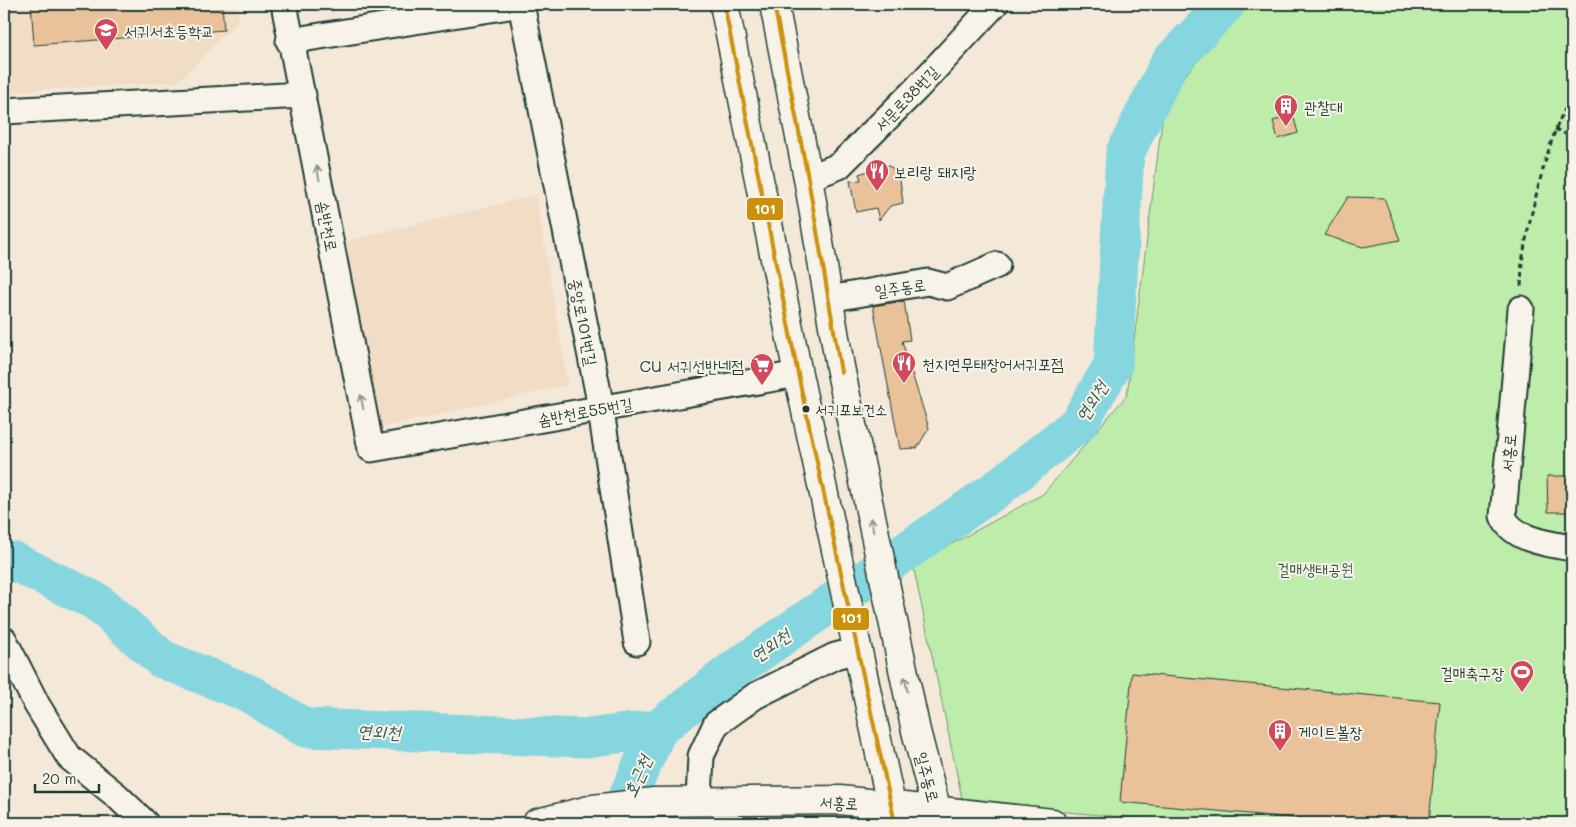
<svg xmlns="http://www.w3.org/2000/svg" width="1576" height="827" font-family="Mali,'Poor Story',sans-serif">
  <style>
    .built { fill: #f1ddc5 }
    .green { fill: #beedab; stroke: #6e9570 }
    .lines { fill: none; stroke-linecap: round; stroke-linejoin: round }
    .river { stroke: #86d6df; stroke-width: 39 }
    .building { fill: #eac29a; stroke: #1f3d34 }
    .street-casing { stroke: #1f3d34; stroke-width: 29 }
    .secondary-casing { stroke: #1f3d34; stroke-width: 31 }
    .path { stroke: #1f3d34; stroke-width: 3; stroke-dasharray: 5 4; stroke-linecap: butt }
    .street { stroke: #f7f3e8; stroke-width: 25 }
    .secondary { stroke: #f7f3e8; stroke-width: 28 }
    .bus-1-casing { stroke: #f7f3e8; stroke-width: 8 }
    .bus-1 { stroke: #cc910a; stroke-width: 4 }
    .oneway { stroke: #8b988e }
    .bus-dot { fill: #1f3d34; stroke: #f7f3e8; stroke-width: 2 }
    .labels { text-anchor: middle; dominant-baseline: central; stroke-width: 4; stroke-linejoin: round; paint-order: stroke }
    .bus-label { font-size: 15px; fill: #1f3d34; stroke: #f7f3e8; text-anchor: start }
    .poi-label { font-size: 16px; fill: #1f3d34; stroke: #f7f3e8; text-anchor: start }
    .street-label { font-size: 16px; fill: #1f3d34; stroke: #f7f3e8 }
    .park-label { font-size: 16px; fill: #375746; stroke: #f7f3e8 }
    .water-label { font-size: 18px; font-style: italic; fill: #345c56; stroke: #f7f3e8 }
    .line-badge { stroke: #f7f3e8; stroke-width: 2 }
    .badge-label { font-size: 14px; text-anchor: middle; font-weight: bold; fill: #fff }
  </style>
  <rect width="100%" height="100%" fill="#f4e9d8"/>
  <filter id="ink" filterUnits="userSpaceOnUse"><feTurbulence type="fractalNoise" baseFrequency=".02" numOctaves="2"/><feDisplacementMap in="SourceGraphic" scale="10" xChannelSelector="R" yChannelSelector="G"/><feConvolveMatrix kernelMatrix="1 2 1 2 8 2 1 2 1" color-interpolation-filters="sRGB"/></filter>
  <g filter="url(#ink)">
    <path class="built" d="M4,4H238L239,20L178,82L4,92Z
      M536,195L568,385L381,428L341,242Z"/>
    <path class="green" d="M1248,4H1572V823H1192L963,803L913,565L1043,494L1127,395L1165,98Z"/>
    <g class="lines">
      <path class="river" d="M4,561H13L97,602L162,659L250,694L305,728L586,738L658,729L732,671L994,491L1078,424L1113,365L1125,153L1170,62L1226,4
        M616,823L658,729"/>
    </g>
    <path class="building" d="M31,4H222L224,30L34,45Z
      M1293,115L1298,133L1278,139L1273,121Z
      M887,165L899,172L903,203L890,206L879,220L876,208L856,212L850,181L861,180L859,174Z
      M1348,197L1384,198L1400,240L1363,247L1324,235Z
      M904,301L910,340L902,341L929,428L917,448L900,449L873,306Z
      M1547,476H1572V512H1548Z
      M1132,673L1440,702L1429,823H1346L1120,802Z"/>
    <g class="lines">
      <g class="street-casing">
        <path id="street" d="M284,4L371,449L798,374
          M521,4L598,392L637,642
          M289,41L521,4
          M4,111L303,95
          M808,178L839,166L917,88L995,4
          M828,299L928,282L947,287L997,265
          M1521,309L1503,516C1512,540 1550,544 1572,548
          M4,640L37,705L69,757L117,796L145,823
          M699,801L701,756L716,724L755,696L835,656L858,650"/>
      </g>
      <g class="secondary-casing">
        <path id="secondary" d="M724,4L798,374L895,823
          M774,4L808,178L840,367L916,731L940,823
          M537,823L593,809L654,802L840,800L1052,823"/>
      </g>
      <path class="path" d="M1555,129L1572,137
        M1521,286C1522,278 1521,271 1522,263C1525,237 1553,112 1572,101"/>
      <use href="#street" class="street"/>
      <use href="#secondary" class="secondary"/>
      <g class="bus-1-casing">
        <path id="bus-1" d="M724,4L798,374L895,823
          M774,4L808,178L841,372"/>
      </g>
      <use href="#bus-1" class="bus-1"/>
    </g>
    <defs><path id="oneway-shaft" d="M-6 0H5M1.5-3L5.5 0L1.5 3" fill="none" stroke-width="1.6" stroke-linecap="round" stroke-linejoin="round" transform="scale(1.25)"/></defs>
    <g class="oneway">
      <use href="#oneway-shaft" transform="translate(318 173) rotate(-101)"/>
      <use href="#oneway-shaft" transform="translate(362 402) rotate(-101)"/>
      <use href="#oneway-shaft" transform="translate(872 525) rotate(-102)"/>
      <use href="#oneway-shaft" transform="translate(906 684) rotate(-102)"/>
    </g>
  </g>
  <defs>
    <g id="school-pin" transform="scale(1.25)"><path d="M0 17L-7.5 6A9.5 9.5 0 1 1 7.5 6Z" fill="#d1495b" stroke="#f7f3e8"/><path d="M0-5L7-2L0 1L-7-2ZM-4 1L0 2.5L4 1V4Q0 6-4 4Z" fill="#fff"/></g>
    <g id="building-pin" transform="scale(1.25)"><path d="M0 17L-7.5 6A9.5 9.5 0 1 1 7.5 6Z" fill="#d1495b" stroke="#f7f3e8"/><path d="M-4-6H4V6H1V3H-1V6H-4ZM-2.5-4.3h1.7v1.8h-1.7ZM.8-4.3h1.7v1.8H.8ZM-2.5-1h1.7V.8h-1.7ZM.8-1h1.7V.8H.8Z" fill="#fff"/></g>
    <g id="restaurant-pin" transform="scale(1.25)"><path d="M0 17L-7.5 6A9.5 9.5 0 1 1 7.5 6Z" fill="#d1495b" stroke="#f7f3e8"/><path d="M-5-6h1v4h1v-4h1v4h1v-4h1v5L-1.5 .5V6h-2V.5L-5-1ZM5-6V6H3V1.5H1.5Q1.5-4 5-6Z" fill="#fff"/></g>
    <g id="supermarket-pin" transform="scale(1.25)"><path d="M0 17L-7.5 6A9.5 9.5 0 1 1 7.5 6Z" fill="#d1495b" stroke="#f7f3e8"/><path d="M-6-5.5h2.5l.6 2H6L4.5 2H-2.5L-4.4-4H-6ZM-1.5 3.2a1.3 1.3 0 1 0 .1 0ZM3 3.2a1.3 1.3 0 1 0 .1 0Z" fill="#fff"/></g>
    <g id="stadium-pin" transform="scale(1.25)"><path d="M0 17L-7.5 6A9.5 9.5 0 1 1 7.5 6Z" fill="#d1495b" stroke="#f7f3e8"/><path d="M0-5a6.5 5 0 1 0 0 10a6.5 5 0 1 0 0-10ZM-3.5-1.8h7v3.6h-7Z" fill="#fff"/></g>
  </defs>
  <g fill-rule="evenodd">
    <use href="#school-pin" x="106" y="30"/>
    <use href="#building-pin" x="1286" y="106"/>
    <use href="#restaurant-pin" x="877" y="171"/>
    <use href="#restaurant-pin" x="904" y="363"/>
    <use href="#supermarket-pin" x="762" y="365"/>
    <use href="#stadium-pin" x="1522" y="672"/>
    <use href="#building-pin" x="1280" y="731"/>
  </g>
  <circle class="bus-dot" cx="806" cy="409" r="4.5"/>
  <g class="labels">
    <g class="bus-label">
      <text x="815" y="409">서귀포보건소</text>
    </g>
    <g class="poi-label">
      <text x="124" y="30">서귀서초등학교</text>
      <text x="1304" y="106">관찰대</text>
      <text x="894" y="171">보리랑 돼지랑</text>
      <text x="922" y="363">천지연무태장어서귀포점</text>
      <text x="744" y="365" text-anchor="end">CU 서귀선반네점</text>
      <text x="1504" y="672" text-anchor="end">걸매축구장</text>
      <text x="1298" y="731">게이트볼장</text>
    </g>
    <g class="street-label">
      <text transform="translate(906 98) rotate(-46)">서문로38번길</text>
      <text transform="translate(328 226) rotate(79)">솜반천로</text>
      <text transform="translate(900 287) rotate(-8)">일주동로</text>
      <text transform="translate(584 322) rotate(79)">중앙로101번길</text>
      <text transform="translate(585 411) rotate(-10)">솜반천로55번길</text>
      <text transform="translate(1508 453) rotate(-85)">서홍로</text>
      <text transform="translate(928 777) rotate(75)">일주동로</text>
      <text transform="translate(839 802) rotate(3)">서홍로</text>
    </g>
    <g class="park-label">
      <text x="1315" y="568">걸매생태공원</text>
    </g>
    <g class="water-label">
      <text transform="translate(1091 401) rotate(-58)">연외천</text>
      <text transform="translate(770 645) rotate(-35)">연외천</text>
      <text transform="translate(379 731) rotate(2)">연외천</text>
      <text transform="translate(637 776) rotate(-66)">호근천</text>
    </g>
  </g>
  <g class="line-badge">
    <rect x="746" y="197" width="38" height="24" rx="5" fill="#cc910a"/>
    <rect x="832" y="607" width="38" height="24" rx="5" fill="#cc910a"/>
  </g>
  <g class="badge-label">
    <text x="765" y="214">101</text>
    <text x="851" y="623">101</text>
  </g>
  <rect width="1576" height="827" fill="none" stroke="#f7f3e8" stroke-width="20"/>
  <rect x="10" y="10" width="1556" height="807" fill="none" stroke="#1f3d34" stroke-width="2" filter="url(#ink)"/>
  <path d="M35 784v8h64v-8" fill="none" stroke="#1f3d34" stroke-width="2.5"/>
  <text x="42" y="784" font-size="15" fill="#1f3d34" stroke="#f7f3e8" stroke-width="4" paint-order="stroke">20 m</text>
</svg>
